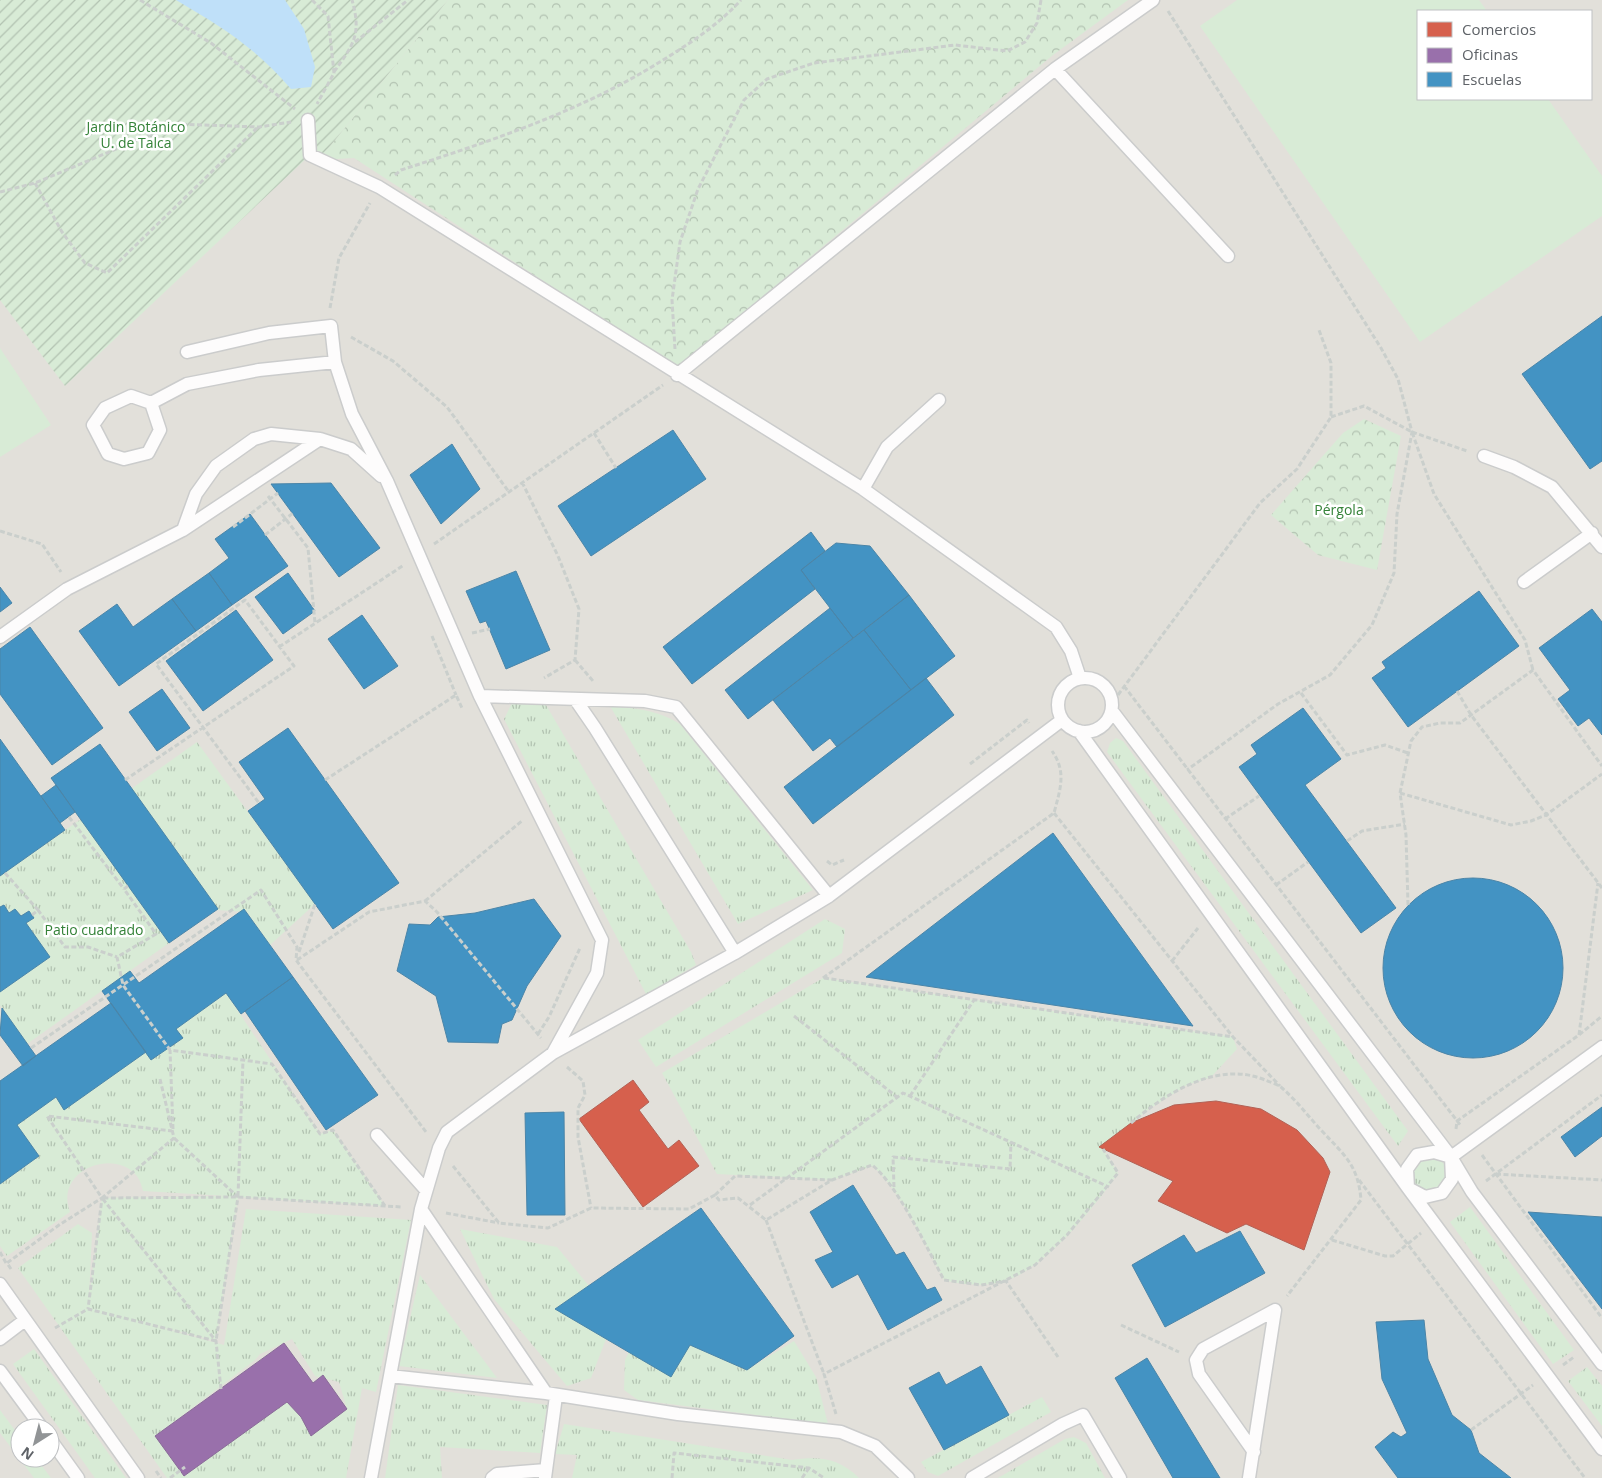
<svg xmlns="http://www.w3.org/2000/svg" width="1602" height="1478" font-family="'Open Sans',sans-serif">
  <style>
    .education { fill: #e2e0da; fill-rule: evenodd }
    .grass { fill: url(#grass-tufts); fill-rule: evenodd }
    .forest { fill: url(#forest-crowns) }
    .garden { fill: url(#garden-furrows) }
    .pitch { fill: #d8ebd6 }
    .water { fill: #bfe0f9 }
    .shops { fill: #d6604d; stroke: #b26155 }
    .offices { fill: #9970ab; stroke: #886c97 }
    .schools { fill: #4393c3; stroke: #4b85a8 }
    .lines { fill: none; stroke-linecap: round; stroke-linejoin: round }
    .lane-casing { stroke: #cbcccc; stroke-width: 15 }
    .path { stroke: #cacfcc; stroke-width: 3; stroke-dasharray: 5 2.5; stroke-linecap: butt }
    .lane { stroke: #fdfcfc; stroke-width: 12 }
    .labels { text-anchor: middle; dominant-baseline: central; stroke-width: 5; stroke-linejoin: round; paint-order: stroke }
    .park-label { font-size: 14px; fill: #348238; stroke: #fff }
  </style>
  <defs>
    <pattern id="grass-tufts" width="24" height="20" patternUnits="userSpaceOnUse" patternTransform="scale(1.25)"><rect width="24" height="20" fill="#d8ebd6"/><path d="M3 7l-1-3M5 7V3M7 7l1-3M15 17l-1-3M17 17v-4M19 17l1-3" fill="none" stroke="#b2c2b1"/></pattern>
    <pattern id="forest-crowns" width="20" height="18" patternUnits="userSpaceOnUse" patternTransform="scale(1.25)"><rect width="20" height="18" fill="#d8ebd6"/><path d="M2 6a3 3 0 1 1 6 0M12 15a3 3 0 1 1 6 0" fill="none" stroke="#b2c2b1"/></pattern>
    <pattern id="garden-furrows" width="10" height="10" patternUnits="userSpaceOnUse" patternTransform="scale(1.25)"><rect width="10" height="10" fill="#d8ebd6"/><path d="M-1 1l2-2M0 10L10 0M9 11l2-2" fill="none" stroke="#b2c2b1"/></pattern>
  </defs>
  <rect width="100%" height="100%" fill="#efeeea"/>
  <path class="education" d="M0,0H1602V1478H0ZM1418,11H1591V99H1418ZM20,1428H50V1458H20Z"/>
  <path class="grass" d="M512,703L546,705L691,952L696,965L646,994L504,719Z
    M610,706C636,708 657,710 680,724L813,890L738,924Z
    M1116,738L1123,741L1408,1131L1398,1146L1107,752L1110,743Z
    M197,742L315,904L270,945L247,912L216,910L131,789Z
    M81,819L169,943L27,1044L0,1005V992L50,957L26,923L33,918L29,911L21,916L15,909L9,913L4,905L0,907V876Z
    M825,919L845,929L842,953L656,1067L638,1040Z
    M823,978L1233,1037L1237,1049L1211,1077L1187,1085L1146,1111L1103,1149L1118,1173C1095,1207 1045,1268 1005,1281C985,1287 964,1285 944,1280C928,1250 897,1184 872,1166L832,1180L717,1174L662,1073Z
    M226,993L320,1134L333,1130L385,1206L238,1197L216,1341L140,1322L224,1345L246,1209L411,1220L376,1392L362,1388L346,1478H167L18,1268L78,1224L92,1233L89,1298L102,1198L226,1196L143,1191C142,1187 140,1180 137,1176C113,1147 54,1171 70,1212L7,1256L0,1246V1184L39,1156L17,1125L56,1097L64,1109L146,1052L182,1038L176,1029ZM292,1339L315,1376L339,1382L347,1409L311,1436L301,1417L287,1402L184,1476L155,1436L255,1360L260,1354Z
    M1411 1174a18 18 0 1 1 36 0a18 18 0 1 1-36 0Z
    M1470,1207L1574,1350L1553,1364L1450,1222Z
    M460,1229L557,1247L589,1286L556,1309L606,1339L591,1378L567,1386L494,1299Z
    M420,1275L497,1378L399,1366Z
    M794,1341L816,1377L828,1424L638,1400L624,1390L625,1360L629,1352L690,1345L747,1370Z
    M34,1349L126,1478H95L13,1364Z
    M1587,1367L1602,1386V1426L1568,1381Z
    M398,1385L547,1405L540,1453L440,1447L442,1478H385Z
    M1042,1397L1051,1412L938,1476L928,1472L921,1462Z
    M0,1410L20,1437V1458H36L51,1478H34L0,1433Z
    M564,1424L792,1460C819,1456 839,1458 859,1478H572L577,1455L555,1454Z
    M1074,1437L1086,1443L1105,1478H998L1065,1439Z"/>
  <path class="forest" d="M448,0H1128L1053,55L677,368L354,158L319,160Z
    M1364,419L1401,436L1377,570L1318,555L1271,515L1343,433Z"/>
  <path class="garden" d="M0,0H448L319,160L310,155L65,386L0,300Z"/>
  <path class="pitch" d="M1237,0H1479L1487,11H1418V99H1548L1602,176V216L1420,342L1200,26Z
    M0,348L51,425L0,457Z"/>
  <path class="water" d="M176,0H285L304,29L315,67L311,87L291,89C256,48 222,27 176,0Z"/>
  <path class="shops" d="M633,1080L649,1102L639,1110L668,1149L679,1140L699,1166L643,1207L579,1119Z
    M1216,1101L1261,1109L1297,1130L1323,1158L1330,1172L1304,1250L1246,1224L1227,1233L1158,1201L1173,1181L1099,1147L1131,1123L1174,1105Z"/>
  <path class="offices" d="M284,1343L313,1383L323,1375L347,1409L311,1436L301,1417L287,1402L184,1476L155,1436Z"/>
  <path class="schools" d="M1602,316V461L1590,469L1522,374Z
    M673,430L706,479L591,556L558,506Z
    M452,444L480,489L441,524L410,475Z
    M331,483L380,548L339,577L271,484Z
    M250,514L288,566L232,605L209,573L229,558L215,539Z
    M811,532L825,551L801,570L815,589L692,684L663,647Z
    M836,543L870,546L909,595L853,638L801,570Z
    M516,571L550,650L506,669L486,621L480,623L466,591Z
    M209,573L232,605L196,631L172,599Z
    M288,573L315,611L283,634L255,597Z
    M0,587L12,603L0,612Z
    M1479,591L1519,646L1408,727L1372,678L1386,668L1382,662Z
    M909,595L955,656L911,690L864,630Z
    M172,599L196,631L119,686L79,631L117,604L133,627Z
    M830,608L853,638L748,719L725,690Z
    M1592,609L1602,622V735L1589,718L1578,726L1558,699L1570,690L1539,648Z
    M236,610L273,660L203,711L166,661Z
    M362,615L398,666L364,689L328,639Z
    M30,627L103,728L52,765L0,694V649Z
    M864,630L911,690L837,747L830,738L813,751L773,700Z
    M926,678L954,715L813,824L784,787Z
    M162,689L190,728L157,751L129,712Z
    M1303,708L1341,759L1305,785L1396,908L1361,933L1239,767L1257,754L1251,745Z
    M288,728L399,883L333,929L248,811L265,799L239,762Z
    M0,739L65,830L0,876Z
    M100,744L218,909L169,943L51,778Z
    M56,785L75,812L60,823L41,796Z
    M1053,833L1193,1026L866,977Z
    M1383 968a90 90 0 1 1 180 0a90 90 0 1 1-180 0Z
    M534,899L561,936L527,986L512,1020L502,1024L498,1043L448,1042L436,996L397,971L409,924L430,925L438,917L475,913Z
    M4,905L9,913L15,909L21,916L29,911L34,918L26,923L50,957L0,992V907Z
    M244,909L293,977L241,1014L226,993L176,1029L183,1038L151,1060L102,991L130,971L139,983Z
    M293,977L378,1095L326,1130L245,1011Z
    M111,1003L146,1052L64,1110L56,1097L17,1125L39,1156L0,1184V1081Z
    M2,1008L36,1056L23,1066L0,1035Z
    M1602,1107V1136L1575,1157L1561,1137Z
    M564,1112L565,1215H527L525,1113Z
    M853,1185L896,1255L904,1252L927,1290L935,1287L942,1300L888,1330L858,1274L832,1288L815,1260L833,1252L810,1212Z
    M701,1208L794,1336L747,1370L690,1345L671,1377L555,1309Z
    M1528,1212L1602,1217V1309Z
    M1240,1231L1265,1273L1165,1327L1132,1265L1184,1235L1196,1253Z
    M1424,1320L1428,1359L1452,1415L1471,1430L1479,1453L1511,1478H1398L1375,1447L1393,1432L1401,1437L1407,1433L1382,1379L1376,1322Z
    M1147,1358L1220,1478H1173L1115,1378Z
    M981,1366L1009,1415L944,1450L909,1388L939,1372L946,1385Z"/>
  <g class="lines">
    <g class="lane-casing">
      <path id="lane" d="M1055,69L1228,256
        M308,120L310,155L379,187L863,489L1056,627L1071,651L1080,678
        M187,352L269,333L331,326L335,362
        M677,375L1055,69L1153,0
        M151,403L160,430L148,453L124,459L108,454L93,425L105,408L131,396L151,403L187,384L259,370L335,362L352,414L387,481L480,696L602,940L597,973L553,1053
        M1484,456L1514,467L1552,487L1602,547
        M863,489L887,447L939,400
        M183,530L196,494L216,466L254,439L271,434L320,439
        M1524,582L1592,533
        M0,637L67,589L183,530L320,439L351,449L381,476
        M1058 705a27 27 0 1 1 54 0a27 27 0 1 1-54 0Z
        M480,696L645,701L676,707L829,896L735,953L595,728L575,699
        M1112,711L1451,1157L1472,1192L1602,1364
        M1079,731L1408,1188L1602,1449
        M829,896L1062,720
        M377,1135L426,1190
        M1434,1152L1451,1157L1452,1179L1442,1193L1425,1197L1408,1188L1407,1169L1417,1155Z
        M1451,1157L1602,1047
        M421,1209L546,1393
        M0,1284L138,1478
        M0,1339L25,1320
        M0,1371L42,1428
        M390,1376L546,1393L678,1414L841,1432L875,1446L908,1478
        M50,1439L78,1478
        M1254,1452L1199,1374L1196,1360L1203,1349L1275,1310
        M371,1478L421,1209L439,1148L447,1132L553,1053L735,953
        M492,1478L497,1474L546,1470
        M545,1478L556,1396
        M972,1478L1063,1424L1083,1415L1120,1478
        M1249,1478L1275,1310"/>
    </g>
    <path class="path" d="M140,0L211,43L295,109
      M312,0L328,16L334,73L317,104
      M1168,11L1381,348L1398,379L1412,432L1397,514L1394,573L1372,625L1330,675L1278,704L1187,770
      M355,42L408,0
      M334,72C353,45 362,35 352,0
      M395,175L401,170C491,141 582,111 663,60C692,42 718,25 741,0
      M35,183L62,232L85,263L107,273L258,127
      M0,192L35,183L176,124L259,127L291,122
      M330,308L339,258L370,203
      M351,337L393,361L447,407L509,492
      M675,349L672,300L680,242L698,189L744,100L767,79L814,63L955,45L1007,51L1025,42L1037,23L1041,0
      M1331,417L1364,406L1412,432L1434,494L1525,640L1533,670
      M1412,432L1467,451
      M594,433L616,468
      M522,482L558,556L579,609L575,660L544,678
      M268,496L308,548L315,623
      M233,527L278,493
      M0,531L42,544L61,572
      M265,535L293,513
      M434,544L663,385
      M472,633L490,629
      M432,636L456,695
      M279,647L404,565
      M575,660L593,681
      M1124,686L1461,1126
      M1457,691L1471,715L1602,888
      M1301,693L1347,755L1385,745L1408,753
      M1118,695L1260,503L1297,469L1331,417V363L1319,330
      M970,764L1027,720L1029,723
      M125,780L294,666L245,600L156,664L259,803
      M325,780L456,695L462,708
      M1400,793L1511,825L1531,821L1546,815L1602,774
      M1054,813L1233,1037L1280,1086
      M69,817L124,889
      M1225,819L1259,796
      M1347,841L1362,831L1405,824
      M827,861L832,865L844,860
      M5,873L38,910
      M1276,885L1308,862
      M128,886L124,889L156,934L117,957L123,985L170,1050
      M425,901L523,820
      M1408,905L1406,835L1400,793L1411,741L1422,727L1440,723H1460L1533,670L1602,766
      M32,915L38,910L65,947H88L117,957
      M299,952L315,904
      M297,960L369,912L425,901L437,912L541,1038
      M1172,961L1198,928
      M823,978L1054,813C1060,790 1067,772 1052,751
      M824,978L1233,1037
      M794,1016L897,1097
      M538,1034L549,1017L580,948
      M1579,1035L1598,883
      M31,1048L261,890L297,947L296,960L426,1132
      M567,1067L583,1081L585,1095L578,1108V1137L591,1208
      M160,1079L174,1138L102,1198L47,1116L172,1131
      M910,1096L974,1000
      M1131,1123C1166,1093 1218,1060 1265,1080C1270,1082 1277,1084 1282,1088C1296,1100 1308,1116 1321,1130C1344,1155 1358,1164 1361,1200L1287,1296
      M173,1129L170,1050L272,1064L320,1134L333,1130L385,1206
      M1456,1129L1457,1121L1579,1035L1602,1016
      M1482,1155L1602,1318
      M453,1166L499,1223L548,1228L591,1208L689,1209L715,1195L719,1200L738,1198L766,1220L832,1180L872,1165C897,1184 928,1250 944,1280L981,1285L1006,1281L1058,1357
      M1496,1174L1602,1180
      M1359,1180L1585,1478
      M1486,1181L1602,1095
      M894,1187L893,1157L1010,1169L1011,1142
      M715,1195L735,1176L832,1180
      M238,1196L243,1060
      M750,1205L903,1093L1109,1187
      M446,1213L499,1223
      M766,1220L824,1374
      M1332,1240L1385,1256H1393L1421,1233
      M0,1252L6,1263
      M11,1269L7,1263L59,1225L102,1198L88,1309
      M1121,1325L1179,1352
      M55,1328L88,1309L216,1341L238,1197L174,1138
      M1563,1365L1574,1357
      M221,1389L216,1341L102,1198L238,1197L402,1207
      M836,1414L824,1374L1035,1265L1067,1235L1118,1173L1103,1149
      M1471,1430L1533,1385
      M156,1471L161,1478
      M170,1478L185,1467
      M672,1478L674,1453L809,1468L824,1478
      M802,1478L809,1468"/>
    <use href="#lane" class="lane"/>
  </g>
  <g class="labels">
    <g class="park-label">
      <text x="136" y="126">Jardin Botánico<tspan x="136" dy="16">U. de Talca</tspan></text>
      <text x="1339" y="509">Pérgola</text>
      <text x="94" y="929">Patio cuadrado</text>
    </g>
  </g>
  <rect x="1417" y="10" width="175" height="90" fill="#ffffff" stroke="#bfc1c3"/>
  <rect x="1427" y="22" width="25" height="15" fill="#d6604d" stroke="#bfc1c3"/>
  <text x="1462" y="35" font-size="15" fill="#5f6368">Comercios</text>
  <rect x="1427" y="48" width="25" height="15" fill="#9970ab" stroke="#bfc1c3"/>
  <text x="1462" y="60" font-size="15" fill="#5f6368">Oficinas</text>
  <rect x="1427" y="72" width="25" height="15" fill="#4393c3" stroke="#bfc1c3"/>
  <text x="1462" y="85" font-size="15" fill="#5f6368">Escuelas</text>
  <g transform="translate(35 1443) rotate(216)"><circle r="24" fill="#ffffff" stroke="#bfc1c3"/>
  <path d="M0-4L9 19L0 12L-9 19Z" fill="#919496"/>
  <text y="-8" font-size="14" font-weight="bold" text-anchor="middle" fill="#5f6368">N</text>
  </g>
</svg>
